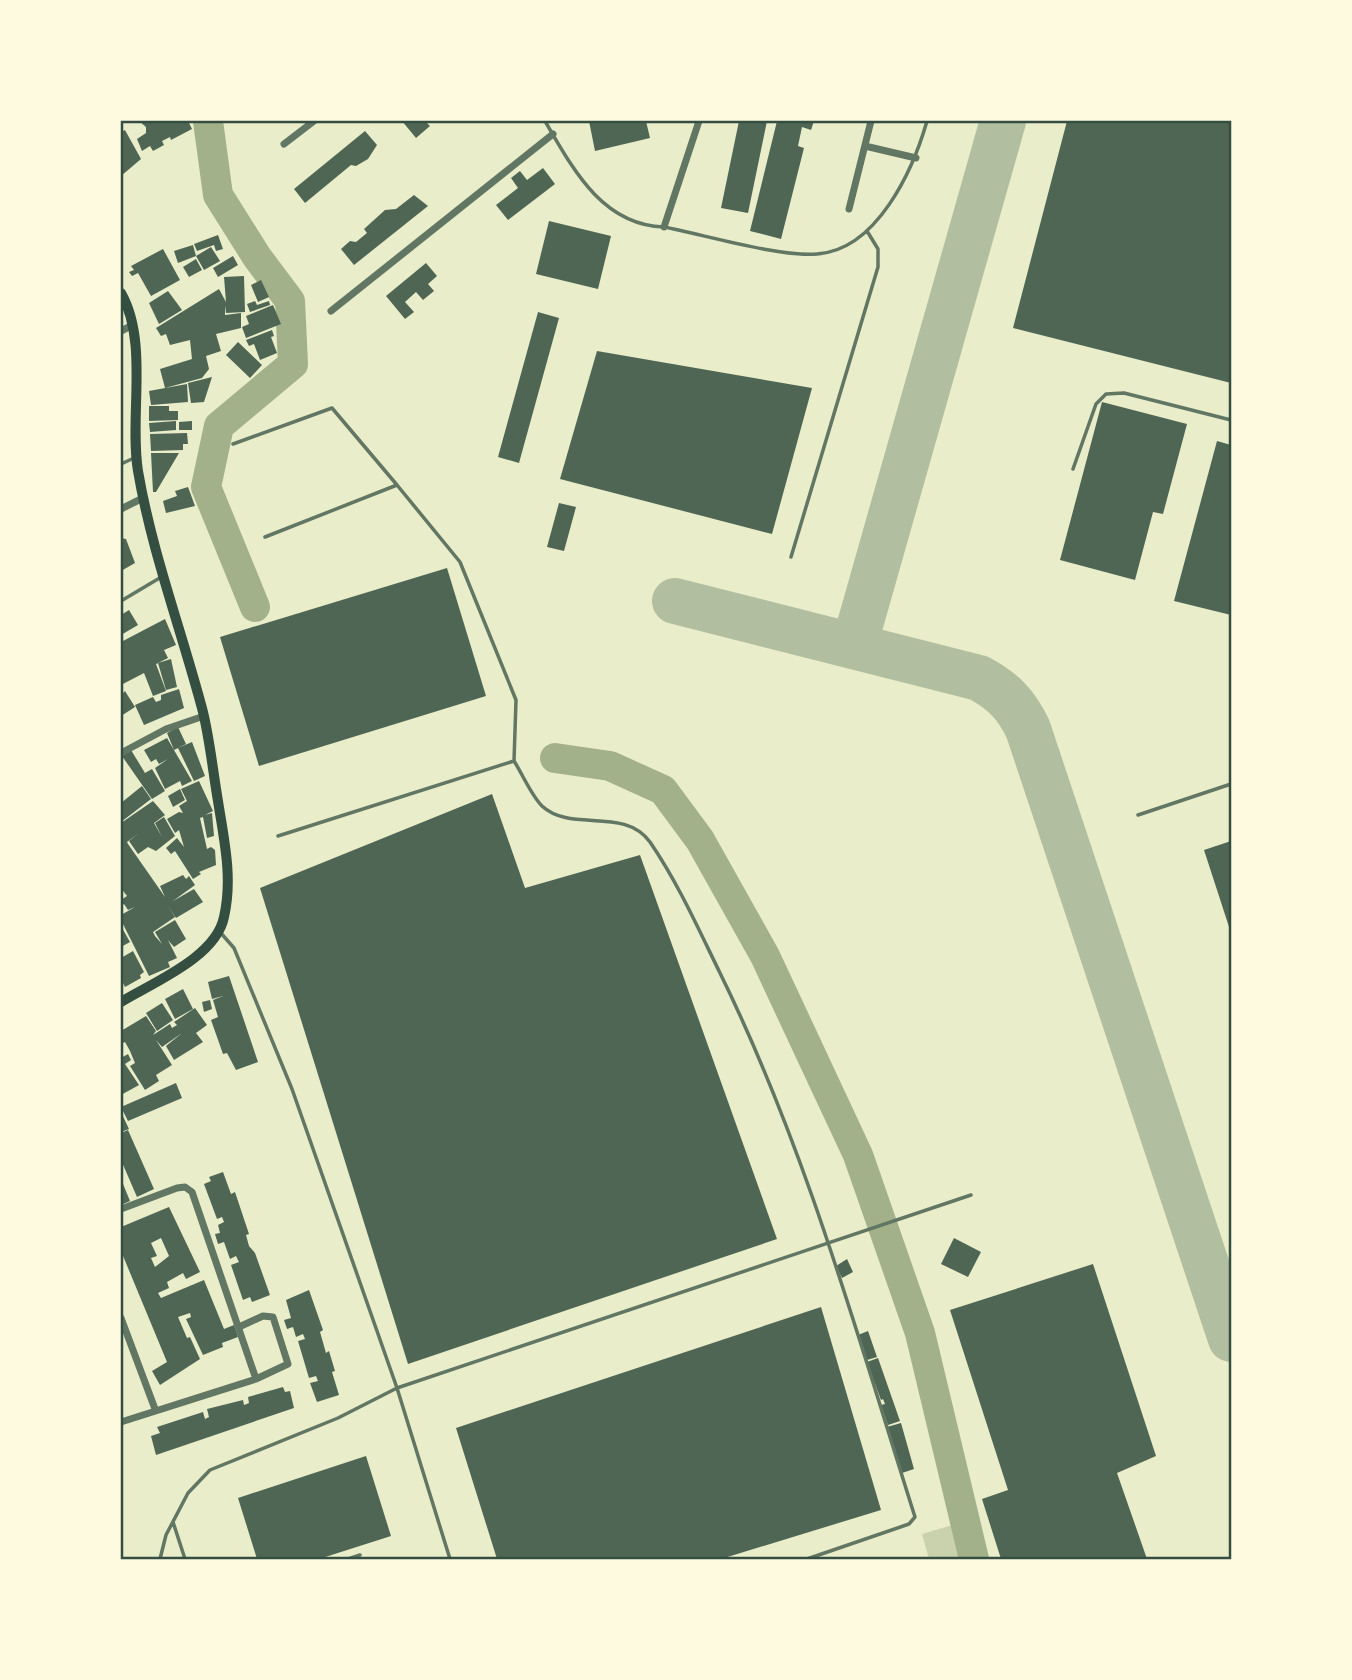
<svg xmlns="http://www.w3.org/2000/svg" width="1352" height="1680" font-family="'Playfair Display',serif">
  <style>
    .green { fill: #cad2ad }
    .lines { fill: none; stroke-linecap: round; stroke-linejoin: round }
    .river { stroke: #a3b18a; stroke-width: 30 }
    .taxiway { stroke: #b2bea0; stroke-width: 46 }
    .building { fill: #4f6655; fill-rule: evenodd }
    .service { stroke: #617663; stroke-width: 3.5 }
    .minor { stroke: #617663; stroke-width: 7 }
    .secondary { stroke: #344e41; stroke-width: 10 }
    .neatline { fill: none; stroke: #344e41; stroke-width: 2.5 }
  </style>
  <rect width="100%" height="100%" fill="#e9edc9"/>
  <path class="green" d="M949,1474L976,1559H929L922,1534L956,1524L943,1476Z"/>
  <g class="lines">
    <path class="river" d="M208,121L218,195L257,257L290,301L293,364L219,426L206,487L255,607
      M555,758L610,766L663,790L700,840L765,956L858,1155L920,1333L974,1559"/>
    <path class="taxiway" d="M675,601L979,678C1003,691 1016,704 1028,729L1231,1339
      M854,646L1003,121"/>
  </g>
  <path class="building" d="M139,121H188L192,129L171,140L170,137L162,141L164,145L153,151L150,146L142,151L137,139L146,133V127Z
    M402,121H425L430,126L416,138Z
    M589,121H646L650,138L595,151Z
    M739,121H767L748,213L721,208Z
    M777,121H814L811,130L802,127L798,146L804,148L781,239L750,231Z
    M1067,121H1231V383L1013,328Z
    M125,130L141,159L121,176V132Z
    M365,131L377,145L368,159L356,166L351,165L305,203L294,189Z
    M543,168L555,184L508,220L496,205L518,188L511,178L520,171L527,180Z
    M414,195L428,206L354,265L341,249L350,241L356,242L367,233L364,229L385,210L396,209Z
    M549,221L611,236L598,289L536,274Z
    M218,235L223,249L216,251L214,245L197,251L194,244Z
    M193,245L196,256L211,247L220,261L204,270L196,256L178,263L174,251Z
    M163,249L180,280L151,296L138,273L132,276L129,272L134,270L131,266Z
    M233,256L238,265L218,277L213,268Z
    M196,259L202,270L189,277L183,267Z
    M426,263L437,276L428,284L434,291L423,300L416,292L405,302L414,312L405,319L386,296Z
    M244,276L245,312L226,313L225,305V315L241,313V328L216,334L221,351L206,356L209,369L202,378L165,388L160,369L192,359L190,340L170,345L166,334L161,336L156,328L219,289L226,302L224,277Z
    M261,280L269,297L258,302L251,285Z
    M168,291L182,310L159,324L149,303Z
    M255,301L257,305L269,301L270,305L250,312L247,304Z
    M273,305L281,324L246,338L242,327L249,324L246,316Z
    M538,312L559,318L519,463L498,457Z
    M272,330L274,336L271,337L277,353L260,360L254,344L249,346L246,340Z
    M238,342L262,365L250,378L226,355Z
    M597,351L812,388L772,534L560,479Z
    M212,377L204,402L191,403L188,383Z
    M187,384L188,402L151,405L149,391Z
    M1102,402L1187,424L1163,514L1153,512L1135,580L1060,560Z
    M149,406H169V411H178V420L149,421Z
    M176,421V430L150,432L149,423Z
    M192,421V430H179V422Z
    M187,433L188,444H183V450L151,451L150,434Z
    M1217,441L1231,445V615L1174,601Z
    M151,453H179L156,492H153Z
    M188,487L195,506L166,513L163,501L177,496L175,491Z
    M559,503L576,507L564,551L547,547Z
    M121,538L126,539L135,563L121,571Z
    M447,568L486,696L259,766L220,637Z
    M129,610L138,625L121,635V615Z
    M165,619L176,645L164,650L168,658L156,664L166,691L153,696L144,673L121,685V642Z
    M171,659L177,687L166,690L158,663Z
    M179,689L184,708L144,725L135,705L153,697L156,702L161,700V695Z
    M125,691L135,707L121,716V695Z
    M178,727L186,744L174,750L167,733Z
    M167,738L192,781L182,786L180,781L165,789L155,768L168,759L159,764L156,759L151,762L144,750Z
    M192,742L205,776L194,781L178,748Z
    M131,750L145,773L152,769L165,791L152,799L122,756Z
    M199,781L213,811L205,815L212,813L214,836L207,838L203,817L200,818L207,849L211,847L215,850L216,865L199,872L201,874L193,879L175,851L171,854L166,848L177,838L184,847L179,830L175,833L167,819L179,812L183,813L179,806L187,801L181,789Z
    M142,786L151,799L121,822V803Z
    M180,789L185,800L173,807L168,796Z
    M492,794L525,888L640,855L777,1239L408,1364L260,888Z
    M153,801L165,815L154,823L162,837L155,823L164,817L175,836L156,851L148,847L138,854L129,841L139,833L127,842L128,844L165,897L160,886L183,875L186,879L189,876L195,885L173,901L194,889L203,902L176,918L167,905L175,917L153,932L155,936L162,944L155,932L175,920L186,939L174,947L168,940L177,958L168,962L170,967L149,976L121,920V915L135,907L128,910L124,904L121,906V900L127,896L121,888V823Z
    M1231,841V933L1204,850Z
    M121,926L130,942L121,947Z
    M133,951L144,972L140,975L141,978L125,987L121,979V958Z
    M229,976L258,1062L236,1070L227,1053L223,1054L211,1020L218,1017L213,1000L223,996L212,999L208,982Z
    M183,989L193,1009L175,1019L165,999Z
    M210,1000L212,1009L204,1012L202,1002Z
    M162,1003L173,1020L157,1031L146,1013Z
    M195,1008L207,1025L196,1033L203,1042L174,1060L166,1046L182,1033L162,1047L156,1040L172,1065L156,1075L159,1081L145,1090L130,1066L135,1063L130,1051L125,1042L121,1044V1031L146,1016L156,1031L153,1035L170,1024L172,1028L177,1025L174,1022Z
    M128,1054L131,1060L125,1064L139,1085L121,1095V1058Z
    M176,1083L182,1098L128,1121L121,1107Z
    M121,1112L129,1129L121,1132Z
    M128,1130L154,1189L137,1197L121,1160V1133Z
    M223,1172L231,1194L235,1192L249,1234L246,1235L249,1246L255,1253L270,1295L252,1302L250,1297L243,1300L231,1265L239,1262L236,1256L230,1259L224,1242L218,1244L215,1234L220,1233L218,1225L224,1222L222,1217L217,1219L204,1184L211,1181L209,1177Z
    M121,1179L130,1201L121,1205Z
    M169,1207L200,1272L186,1279L183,1273L167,1282L169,1288L158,1293L161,1298L204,1280L224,1329L234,1325L238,1337L222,1343L223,1347L203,1355L186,1319L191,1317L190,1313L178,1317L187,1338L190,1337L200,1359L160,1385L152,1371L167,1362L121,1251V1227ZM161,1238L169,1256L155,1267L151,1258L157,1256L151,1243Z
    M954,1238L981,1252L968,1277L941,1264Z
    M847,1259L853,1272L842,1278L836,1266Z
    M1093,1264L1156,1456L1117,1473L1147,1559H1001L982,1499L1008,1490L950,1310Z
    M309,1290L323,1330L320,1332L326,1353L329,1351L335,1371L332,1372L339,1395L317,1402L310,1383L318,1381L316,1376L309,1378L298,1341L305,1339L303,1334L296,1337L293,1327L287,1329L284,1320L291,1318L286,1300Z
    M821,1307L881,1510L721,1559H497L456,1428Z
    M868,1331L877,1357L867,1360L858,1335Z
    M878,1358L900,1421L888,1425L881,1405L885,1404L883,1399L881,1400L867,1362Z
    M283,1387L285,1392L290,1391L294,1408L156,1455L151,1436L160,1433L157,1427L203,1412L205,1419L209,1417L207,1409L243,1400L244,1405L249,1403L248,1397Z
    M901,1423L914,1469L902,1473L887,1427Z
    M366,1456L391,1536L319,1559H257L238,1498Z"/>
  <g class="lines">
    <path class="service" d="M545,121C573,169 602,225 664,227C705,235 779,257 817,254C877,250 913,170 927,121
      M233,444L332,408L397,485
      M121,464L134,458
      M1073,469L1096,404L1106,394L1124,393L1231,420
      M265,537L397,485L460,562L516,700L514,761
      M791,557L878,267V249L867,231
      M121,601L163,576
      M1138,815L1231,784
      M278,836L514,761C523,775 531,795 542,806C571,833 624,806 650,842C678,883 698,928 720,973C805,1146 857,1334 915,1517L909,1524L807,1559
      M220,932L234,948L292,1089L397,1388L450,1559
      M173,1522L185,1559
      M160,1559L166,1535L188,1493L210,1470L338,1418L397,1388L971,1195
      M348,1559L360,1555"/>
    <path class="minor" d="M284,144L314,121
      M865,146L916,158
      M849,209L871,121
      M664,227L699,121
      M331,311L553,134
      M121,331L131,326
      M121,509L143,498
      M121,753L166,729L204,716
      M121,1209L177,1188L185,1187L192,1192L256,1379
      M121,1318L155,1409
      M121,1422L256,1379L288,1364L273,1317L263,1316L239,1327"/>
    <path class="secondary" d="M121,293C149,342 129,417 138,471C152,553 182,632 203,712C210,741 213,772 218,801C224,840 233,878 224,917C216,957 154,982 121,1002"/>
  </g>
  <rect width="1352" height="1680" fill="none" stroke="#fefae0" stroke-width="245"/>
  <rect x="122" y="122" width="1108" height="1436" class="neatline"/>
</svg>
